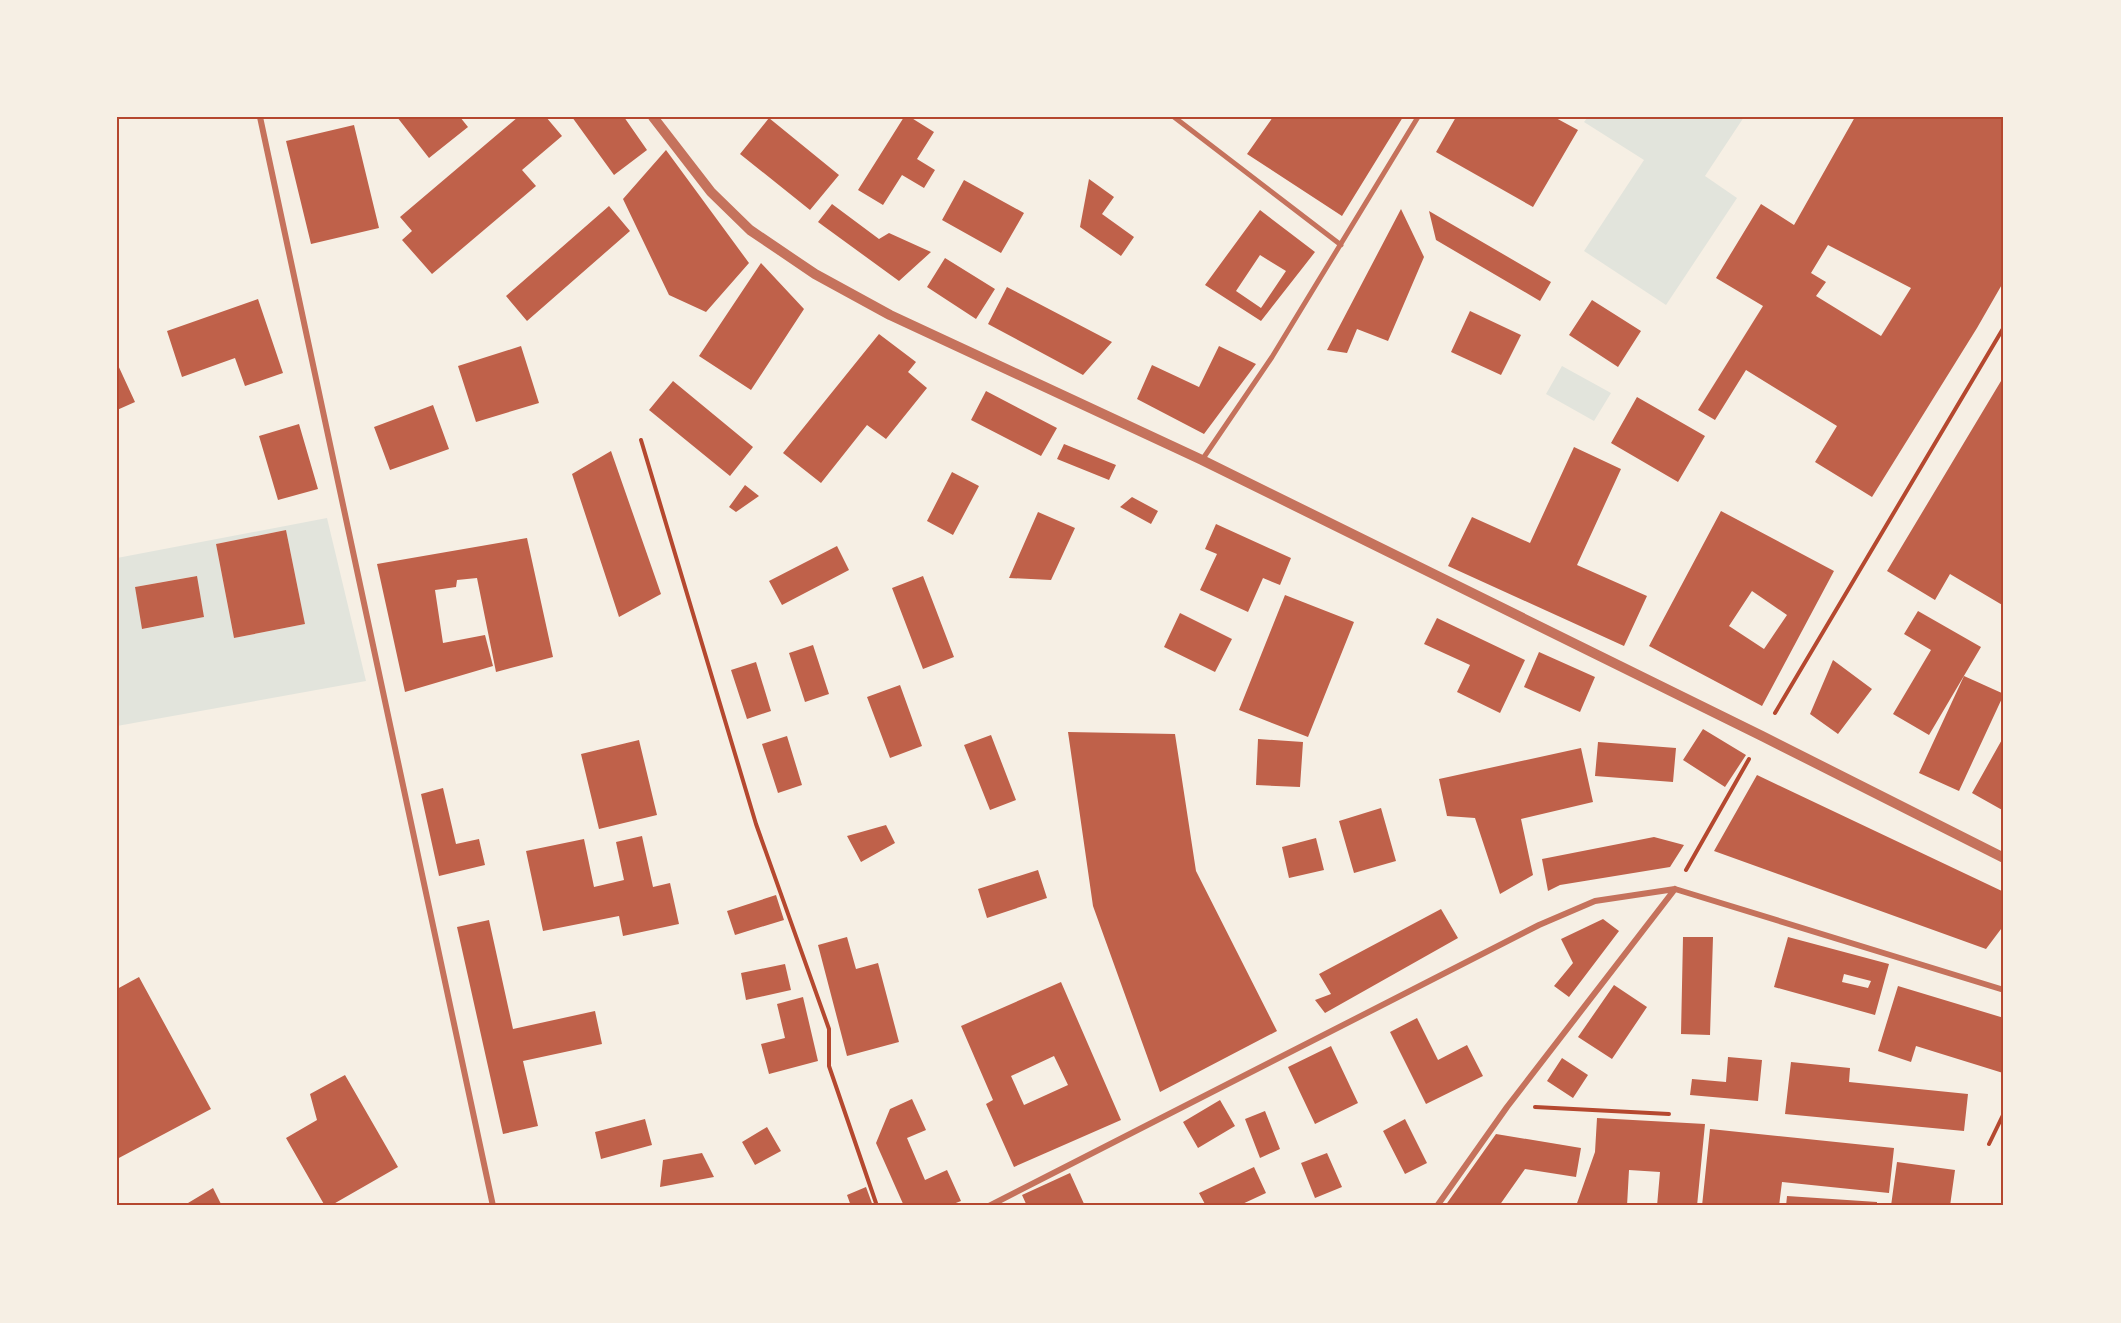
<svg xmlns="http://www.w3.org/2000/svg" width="2121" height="1323" font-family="'DejaVu Sans',sans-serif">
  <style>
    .green { fill: #e2e4dc; fill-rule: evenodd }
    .building { fill: #bf614a; fill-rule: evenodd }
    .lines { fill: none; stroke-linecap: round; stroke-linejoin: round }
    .path { stroke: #b5482f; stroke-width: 4 }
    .pedestrian { stroke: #c5725c; stroke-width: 5 }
    .minor { stroke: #c5725c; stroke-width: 6 }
    .tertiary { stroke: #c5725c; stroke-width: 10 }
    .neatline { fill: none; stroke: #b5482f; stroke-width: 2 }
  </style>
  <rect width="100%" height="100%" fill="#f6efe4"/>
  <path class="green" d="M1588,117H1744L1705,176L1737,198L1666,305L1584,251L1644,160L1584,122Z
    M1562,366L1611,393L1594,421L1546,394Z
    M327,518L366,681L117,726V558ZM286,530L305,624L234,638L216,544ZM196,576L204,617L143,629L135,587Z"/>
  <path class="building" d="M397,117H460L468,127L429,158Z
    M518,117H546L562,136L522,170L536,186L432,274L402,240L412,231L400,217Z
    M572,117H624L647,150L614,175Z
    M904,117H910L934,132L917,159L935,170L924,188L902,175L883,205L858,190Z
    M1273,117H1403L1342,216L1247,154Z
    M1456,117H1554L1578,130L1533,207L1436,152Z
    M1855,117H2004V281L1977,328L1872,497L1815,462L1837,426L1746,370L1715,420L1698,410L1763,306L1716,278L1761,204L1794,225ZM1828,245L1911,288L1881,336L1816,296L1826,282L1811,273Z
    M769,118L839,175L810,210L740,154Z
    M354,125L379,228L311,244L286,141Z
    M666,150L749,263L706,312L669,295L623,199Z
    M1089,179L1114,197L1102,214L1134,237L1121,256L1080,227Z
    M964,180L1024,213L1001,253L942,220Z
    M832,204L879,239L889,233L931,252L899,281L818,222Z
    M609,206L630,231L527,321L506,296Z
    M1401,209L1424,257L1388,341L1357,329L1347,353L1327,350Z
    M1260,210L1315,252L1261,321L1205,285ZM1260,255L1286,271L1261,308L1236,291Z
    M1429,211L1551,282L1540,301L1436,240Z
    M945,258L995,289L976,319L927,287Z
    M761,263L804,309L751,390L699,356Z
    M1007,287L1112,342L1083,375L988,324Z
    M258,299L283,373L245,386L235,358L182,377L167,331Z
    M1592,300L1641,331L1618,367L1569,335Z
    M1470,311L1521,335L1501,375L1451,352Z
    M879,334L916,362L908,372L927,388L886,439L867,425L821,483L783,453Z
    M521,346L539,403L476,422L458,366Z
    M1219,346L1256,364L1204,434L1137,399L1152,365L1199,387Z
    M117,363L135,402L117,410Z
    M2004,376V606L1950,574L1935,600L1887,571Z
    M673,381L753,447L730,476L649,410Z
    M986,391L1057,428L1041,456L971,420Z
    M1637,397L1705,436L1678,482L1611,443Z
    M433,405L449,449L390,470L374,427Z
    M299,424L318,489L278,500L259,436Z
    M1064,444L1116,465L1109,480L1057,459Z
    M1574,447L1621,469L1577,565L1647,596L1624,646L1448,566L1472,517L1530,543Z
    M611,451L661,594L619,617L572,474Z
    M952,472L979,486L953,535L927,521Z
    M745,485L759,496L736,512L729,507Z
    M1132,497L1158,511L1151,524L1120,507Z
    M1721,511L1834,571L1762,706L1649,646ZM1752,591L1787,615L1764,649L1729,626Z
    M1038,512L1075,528L1051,580L1009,578Z
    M1216,524L1291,558L1280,585L1263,578L1248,612L1200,590L1217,554L1205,549Z
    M286,530L305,624L234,638L216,544Z
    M527,538L553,657L496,672L477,578L457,580L456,587L435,590L443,643L485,635L493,666L405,692L377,564Z
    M837,546L849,570L782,605L769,581Z
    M197,576L204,617L142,629L135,587Z
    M923,576L954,657L923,669L892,588Z
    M1285,595L1354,622L1308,737L1239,710Z
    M1918,611L1981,647L1929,735L1893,714L1931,650L1904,634Z
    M1180,613L1232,639L1215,672L1164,647Z
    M1437,618L1525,660L1500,713L1457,692L1470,665L1424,644Z
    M813,645L829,694L805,702L789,653Z
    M1539,652L1595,677L1580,712L1524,687Z
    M1833,660L1872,689L1838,734L1810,714Z
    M756,662L771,711L747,719L731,670Z
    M1964,676L2004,694L1959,791L1919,773Z
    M900,685L922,746L890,758L867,697Z
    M1703,729L1746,755L1725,787L1683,760Z
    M1068,732L1175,734L1196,871L1277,1031L1160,1092L1093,906Z
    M991,735L1016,800L990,810L964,745Z
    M787,736L802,785L778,793L762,744Z
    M2004,736V811L1972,793Z
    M1258,739L1303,742L1300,787L1256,785Z
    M639,740L657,815L599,829L581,754Z
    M1598,742L1676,748L1673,782L1595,776Z
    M1581,748L1593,802L1521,819L1533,875L1500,894L1475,818L1447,816L1439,779Z
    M1757,775L2004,892V925L1986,949L1714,851Z
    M443,788L456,844L479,839L485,865L439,876L421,794Z
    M1381,808L1396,861L1354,873L1339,821Z
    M886,825L895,843L861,862L847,836Z
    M642,836L653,887L670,883L679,924L623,936L619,916L543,931L526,851L584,839L594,887L624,880L616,842Z
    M1654,837L1684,845L1670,867L1560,885L1548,891L1542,859Z
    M1316,838L1324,870L1289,878L1282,847Z
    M1038,870L1047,898L987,918L978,889Z
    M776,895L784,920L735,935L727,911Z
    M1441,909L1458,938L1325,1013L1315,1000L1331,994L1319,974Z
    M1603,919L1619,931L1569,997L1554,986L1573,963L1561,939Z
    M489,920L513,1029L595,1011L602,1044L523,1061L538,1126L503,1134L457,927Z
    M847,937L856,969L878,963L899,1042L847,1056L818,945Z
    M1683,937H1713L1710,1035L1681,1034Z
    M1788,937L1889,964L1875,1015L1774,987ZM1844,974L1871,981L1868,988L1842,982Z
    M785,964L791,990L746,1000L741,973Z
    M139,977L211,1109L117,1159V989Z
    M1061,982L1121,1120L1014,1167L986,1104L993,1100L961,1026ZM1054,1056L1068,1085L1024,1105L1011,1076Z
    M1614,985L1647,1007L1612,1059L1578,1037Z
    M1898,986L2004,1018L2003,1073L1916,1046L1911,1062L1878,1051Z
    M803,997L818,1061L769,1074L761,1044L785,1038L777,1004Z
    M1417,1018L1438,1060L1467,1045L1483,1076L1426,1104L1390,1032Z
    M1331,1046L1358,1103L1315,1124L1288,1067Z
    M1728,1057L1762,1060L1758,1101L1690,1095L1692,1079L1726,1082Z
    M1562,1058L1588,1075L1573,1098L1547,1081Z
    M1791,1062L1850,1068L1849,1082L1968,1094L1964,1131L1785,1114Z
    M345,1075L398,1167L330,1206H325L286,1138L317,1120L310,1094Z
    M912,1099L926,1130L907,1138L925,1180L947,1170L961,1201L948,1206H904L876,1143L890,1109Z
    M1220,1100L1235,1126L1198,1148L1183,1122Z
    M1265,1111L1280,1149L1260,1158L1245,1119Z
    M1597,1118L1705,1124L1697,1206H1657L1660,1172L1629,1170L1627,1206H1576L1595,1152Z
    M645,1119L652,1145L601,1159L595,1132Z
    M1405,1119L1427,1163L1405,1174L1383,1131Z
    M767,1127L781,1151L755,1165L742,1142Z
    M1710,1129L1894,1148L1889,1193L1782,1182L1779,1206H1702Z
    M1496,1134L1581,1148L1576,1177L1525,1169L1499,1206H1445Z
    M702,1153L714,1177L660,1187L663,1160Z
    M1327,1153L1342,1187L1315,1198L1301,1163Z
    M1897,1162L1955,1170L1950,1206H1891Z
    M1254,1167L1266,1193L1238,1206H1206L1199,1193Z
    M1070,1173L1085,1206H1027L1022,1195Z
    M866,1187L873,1206H851L847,1195Z
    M213,1188L222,1206H183Z
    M1787,1196L1877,1202V1206H1786Z"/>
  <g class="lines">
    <path class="path" d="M641,440L756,824L829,1029V1066L877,1206
      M1775,713L2004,327
      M1686,870L1749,759
      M1535,1107L1669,1114
      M1989,1144L2004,1113"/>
    <path class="pedestrian" d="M1174,117L1341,245
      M1202,460L1272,357L1418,117"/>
    <path class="minor" d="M260,117L493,1206
      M989,1206L1539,925L1595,901L1675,889L2004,990
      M1437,1206L1507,1107L1675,889"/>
    <path class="tertiary" d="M653,117L711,192L750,230L815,274L890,315L1202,460L1762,736L2004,858"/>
  </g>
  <rect width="2121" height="1323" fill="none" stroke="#f6efe4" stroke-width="237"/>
  <rect x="118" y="118" width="1884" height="1086" class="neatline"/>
</svg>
